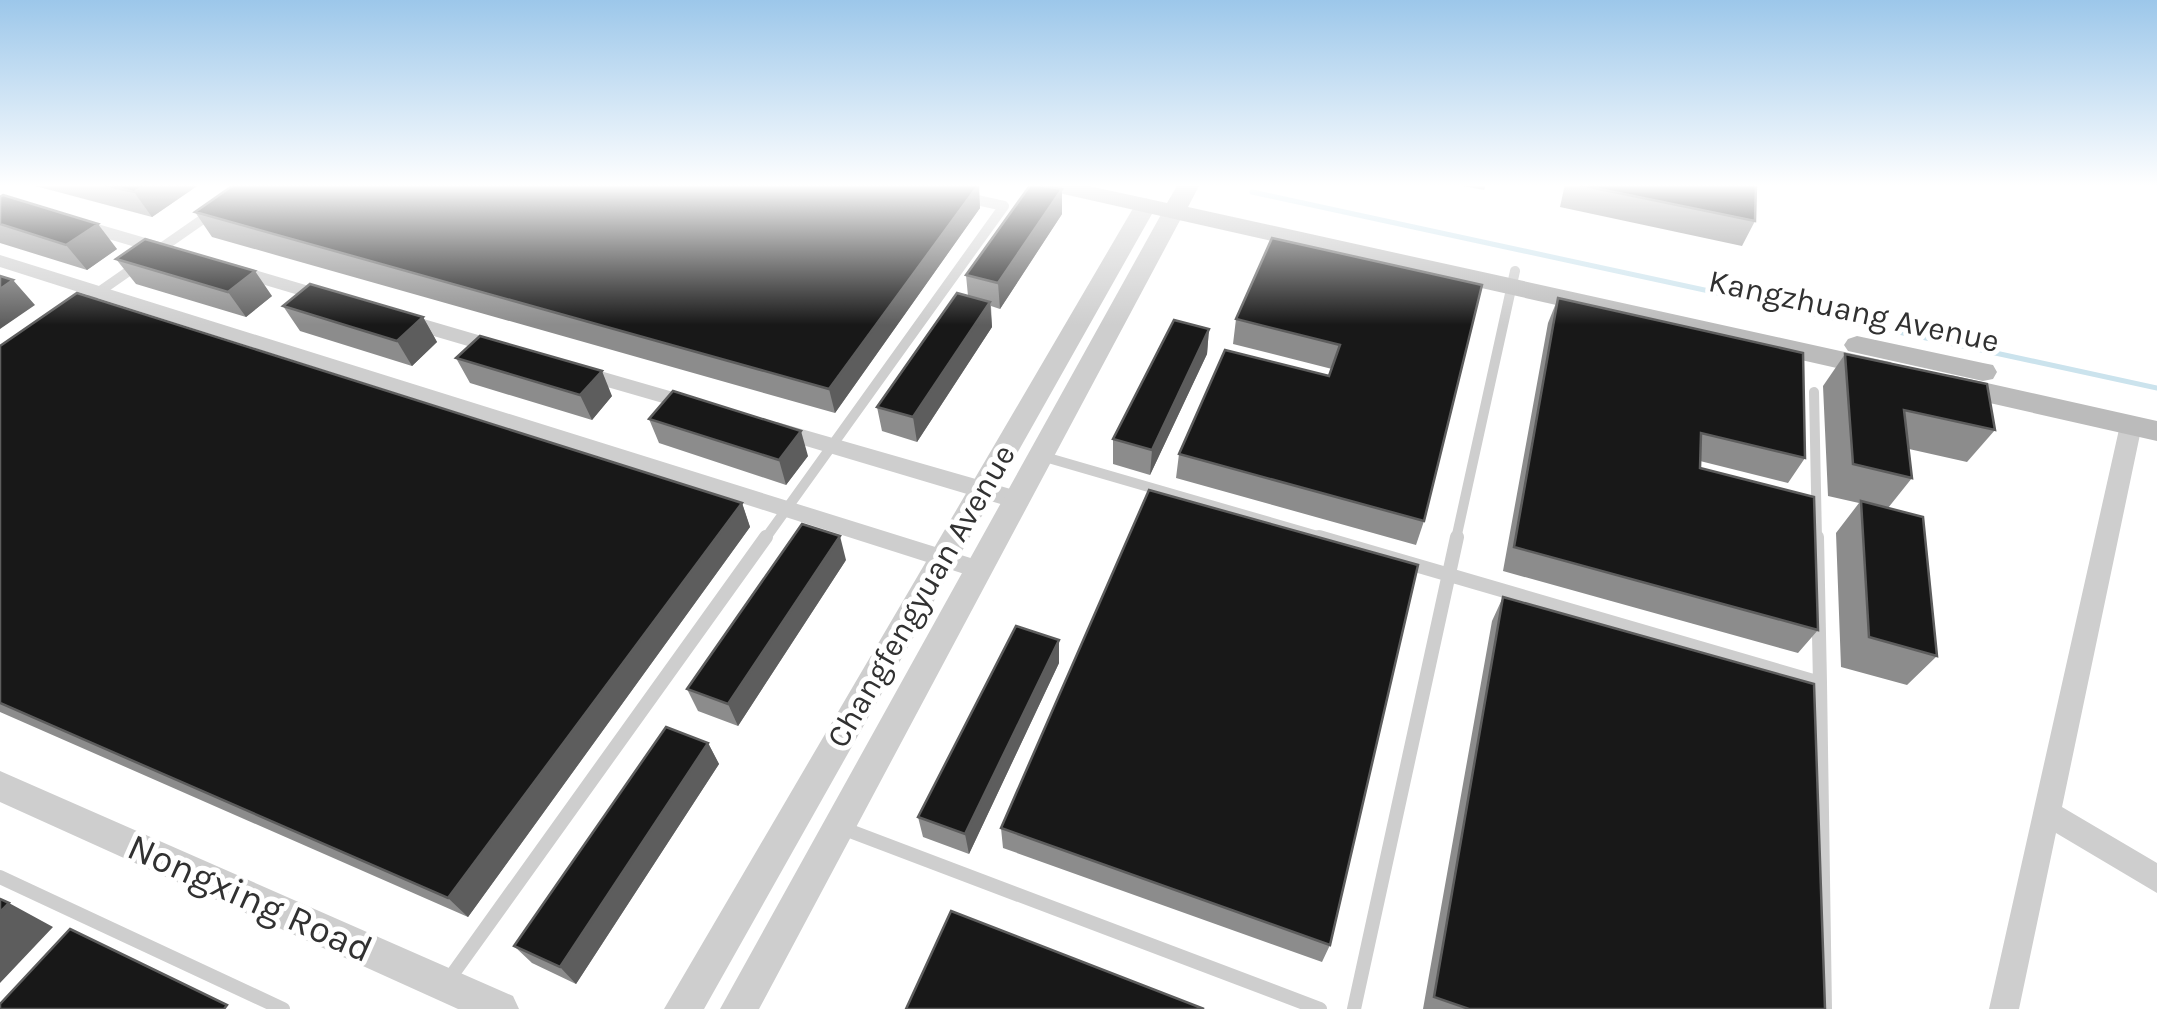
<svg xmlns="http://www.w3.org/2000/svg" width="2157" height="1009" font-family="Karla,sans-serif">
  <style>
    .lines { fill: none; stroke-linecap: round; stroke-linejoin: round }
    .stream { stroke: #cbe3ed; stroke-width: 5 }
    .service-far1 { stroke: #cecece; stroke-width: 10 }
    .service { stroke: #cecece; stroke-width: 14 }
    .minor { fill: #cecece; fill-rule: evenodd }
    .tertiary { fill: #cecece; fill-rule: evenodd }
    .secondary { fill: #bbb; fill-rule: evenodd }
    .wall { fill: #8c8c8c }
    .shaded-wall { fill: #5d5d5d }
    .building { fill: #181818; stroke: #5d5d5d; stroke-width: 2.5 }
    .labels { text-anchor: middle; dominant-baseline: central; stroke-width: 10; stroke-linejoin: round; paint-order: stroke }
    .street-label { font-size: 32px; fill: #313131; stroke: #fff }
    .near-street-label { font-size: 38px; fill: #313131; stroke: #fff }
  </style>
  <rect width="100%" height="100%" fill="#fff"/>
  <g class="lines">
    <path class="stream" d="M1252,192L2157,388"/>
    <path class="service-far1" d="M154,253L213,212
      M93,296L139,264
      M1814,392L1817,539
      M1038,455L1328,539
      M765,539L1004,206L968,198
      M1456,539L1515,271"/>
    <path class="service" d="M1319,537L1820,683L1825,1009
      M1817,537L1820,683
      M842,828L1320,1009
      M0,877L283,1009
      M447,982L766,537
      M1354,1009L1457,537"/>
    <path class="minor" d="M77,218L173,246L175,250L166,256L71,228V220Z
      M0,255L977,560L985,562L989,569L985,576L977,578L0,267Z
      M231,263L336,294L339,298L329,304L224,273V265Z
      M403,313L509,344L512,349L502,356L396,325L393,320L396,315Z
      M576,364L701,400L704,405L694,412L569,376L566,371Z
      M2131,417L2142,425L2062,807L2157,863V893L2056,833L2019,1009H1989L2120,425Z
      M777,422L1014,490L1022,493L1025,499L1022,505L1014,508L769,435L766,430L769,425Z"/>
    <path class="tertiary" d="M1146,198L1157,205L704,1009H664L1135,205Z
      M1174,204L1185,211L759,1009H720L1163,211Z
      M0,771L513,996L519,1009H458L0,802Z"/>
    <path class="secondary" d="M1038,184H1080L1167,203L1178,184H1200L1188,207L1881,360L1891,362L1895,369L1891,376L1881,378L1050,191Z
      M1857,336L1983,363L1993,365L1997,372L1993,379L1983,381L1848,351L1844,345L1848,339Z
      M1951,375L2157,421V441L1941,392L1937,385L1941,378Z"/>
  </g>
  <path class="wall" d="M28,184H200L152,217Z
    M1454,184H1486L1484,190Z
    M1565,184H1756L1755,221L1742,246L1560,207Z
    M1062,189V214L1000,309L991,306L992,327L917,442L882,431L877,407L968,296L966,275Z
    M0,197L117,249L87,270L0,243Z
    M980,208L835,413L212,237L195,212Z
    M116,259L272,296L246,317L136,284Z
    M1482,285L1424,521L1416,545L1176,478L1179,454L1329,376L1332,369L1233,344L1236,319Z
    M1558,298L1805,458L1788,483L1700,461V468L1818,630L1798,653L1503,571L1548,323Z
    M283,306L423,317L437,342L412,366L300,331Z
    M1209,329L1207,354L1150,475L1113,464V439Z
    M0,346L742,503L750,527L468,917L0,712Z
    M1845,354L1995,430L1967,462L1909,449L1912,478L1888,508L1937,656L1907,685L1841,667L1836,533L1859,503L1828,496L1823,386Z
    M456,358L612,396L592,420L470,383Z
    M649,419L808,456L786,485L659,443Z
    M846,560L738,726L698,711L687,689Z
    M1503,597L1825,1009H1423L1492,621Z
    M1059,640V663L969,854L923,837L918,817Z
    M708,743L719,764L576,984L532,963L514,946Z
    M1001,828L1330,945L1322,962L1003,848Z"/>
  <path class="shaded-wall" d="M147,184H200L152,217L134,192Z
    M979,184L980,208L835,413L829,389Z
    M1062,189V214L1000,309L998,283Z
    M98,224L117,249L87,270L66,245Z
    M255,271L272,296L246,317L228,292Z
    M13,280L35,305L0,329V289Z
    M990,302L992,327L917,442L913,417Z
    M423,317L437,342L412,366L397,341Z
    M1209,329L1207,354L1150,475L1152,450Z
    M602,371L612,396L592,420L580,395Z
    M801,431L808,456L786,485L779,460Z
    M742,503L750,527L468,917L448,898Z
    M840,536L846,560L738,726L728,704Z
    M1059,640V663L969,854L965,834Z
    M708,743L719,764L576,984L560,967Z
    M9,903L53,927L0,983V912Z"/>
  <path class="building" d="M101,184H147L134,192Z
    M235,184H979L829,389L195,212Z
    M1031,184L1062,189L998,283L966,275Z
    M1575,184H1756L1755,221Z
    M3,195L98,224L66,245L0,224V197Z
    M1272,238L1482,285L1424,521L1179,454L1225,350L1329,376L1340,345L1236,319Z
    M145,239L255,271L228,292L116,259Z
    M0,276L13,280L0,289Z
    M310,284L423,317L397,341L283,306Z
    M77,293L742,503L448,898L0,703V346Z
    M957,293L990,302L913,417L877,407Z
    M1558,298L1803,353L1805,458L1701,433L1700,468L1814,497L1818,630L1514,547Z
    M1174,320L1209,329L1152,450L1113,439Z
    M480,336L602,371L580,395L456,358Z
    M1845,354L1987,384L1995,430L1904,410L1912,478L1853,464Z
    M673,391L801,431L779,460L649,419Z
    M1149,490L1418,565L1330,945L1001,828Z
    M1861,501L1923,517L1937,656L1869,637Z
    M802,524L840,536L728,704L687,689Z
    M1503,597L1814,684L1825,1009H1469L1434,997Z
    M1016,626L1059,640L965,834L918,817Z
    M666,727L708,743L560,967L514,946Z
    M0,899L9,903L0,912Z
    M951,911L1204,1009H906Z
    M70,929L227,1005L224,1009H0V1004Z"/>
  <linearGradient id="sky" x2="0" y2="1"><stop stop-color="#9cc7ea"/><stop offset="0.57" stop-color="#fff"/><stop offset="1" stop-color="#fff" stop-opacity="0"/></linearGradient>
  <rect width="2157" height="325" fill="url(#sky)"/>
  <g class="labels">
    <g class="street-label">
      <text transform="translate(1854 311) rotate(12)">Kangzhuang Avenue</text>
      <text transform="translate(921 596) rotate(-60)">Changfengyuan Avenue</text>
    </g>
    <g class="near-street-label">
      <text transform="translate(250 898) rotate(24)">Nongxing Road</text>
    </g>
  </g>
</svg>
